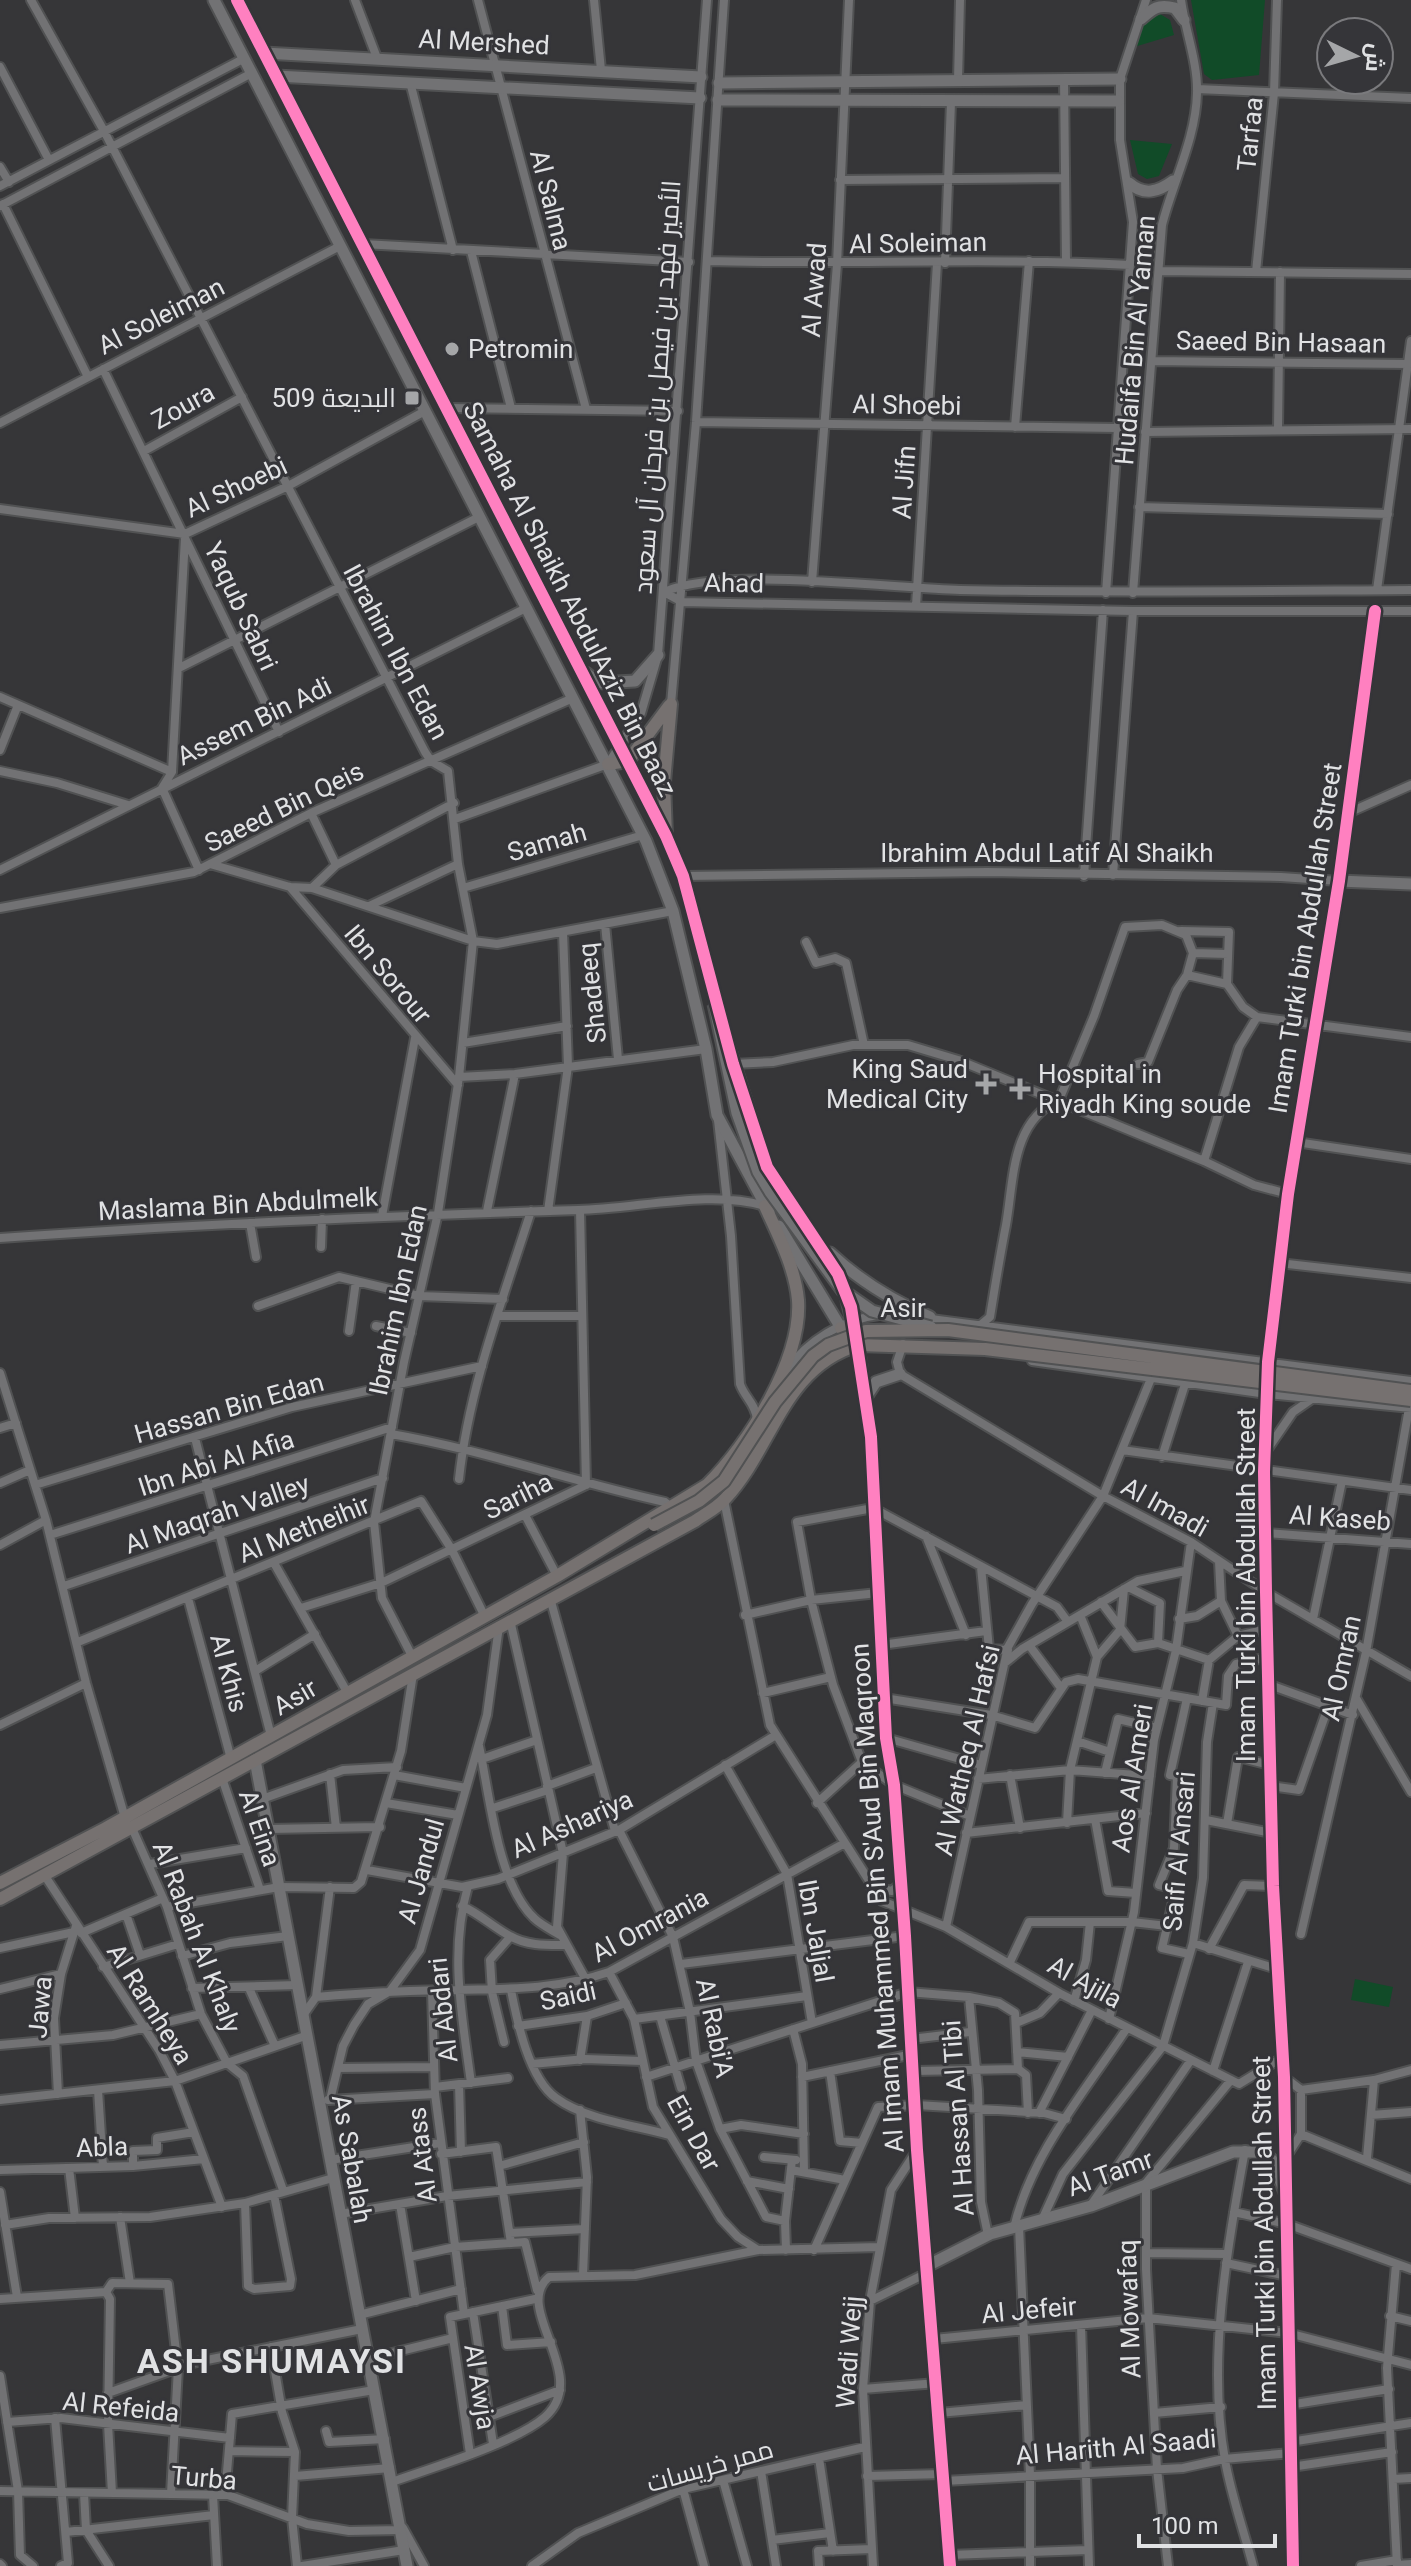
<svg xmlns="http://www.w3.org/2000/svg" width="1411" height="2566" font-family="Roboto,Cairo,sans-serif">
  <style>
    .green { fill: #114b28 }
    .lines { fill: none; stroke-linecap: round; stroke-linejoin: round }
    .street-casing { stroke: #515253; stroke-width: 12 }
    .secondary-casing { stroke: #515253; stroke-width: 15 }
    .primary-casing { stroke: #515253; stroke-width: 16 }
    .street { stroke: #727274; stroke-width: 8 }
    .secondary { stroke: #727274; stroke-width: 11 }
    .primary { stroke: #767170; stroke-width: 12 }
    .secondary-bridge-casing { stroke: #515253; stroke-width: 15; stroke-linecap: butt }
    .primary-bridge-casing { stroke: #515253; stroke-width: 16; stroke-linecap: butt }
    .secondary-bridge { stroke: #727274; stroke-width: 11 }
    .primary-bridge { stroke: #767170; stroke-width: 12 }
    .cycleway-casing { stroke: #353539; stroke-width: 17 }
    .cycleway { stroke: #ff80c0; stroke-width: 12 }
    .poi-dot { fill: #a5a6a8; stroke: #353539; stroke-width: 3 }
    .labels { text-anchor: middle; dominant-baseline: central; stroke-width: 6; stroke-linejoin: round; paint-order: stroke }
    .street-label { font-size: 26px; fill: #e1e2e4; stroke: #353539 }
    .poi-label { font-size: 26px; fill: #e1e2e4; stroke: #353539; text-anchor: start }
    .district-label { font-size: 34px; font-weight: bold; letter-spacing: 2px; fill: #e1e2e4; stroke: #353539 }
  </style>
  <rect width="100%" height="100%" fill="#363638"/>
  <path class="green" d="M1191,0H1265L1259,75L1212,80L1204,74Z
    M1160,14L1170,20L1174,35L1134,47L1145,21Z
    M1130,140L1172,144L1159,176L1147,179L1138,174Z
    M1355,1979L1393,1987L1389,2007L1351,2000Z"/>
  <g class="lines">
    <g class="street-casing">
      <path id="street" d="M31,0L104,131L425,752L431,761L448,771L458,864L473,941L459,1077L438,1213L404,1362L374,1522L382,1598L412,1656
        M355,0L377,58
        M478,0L586,409
        M594,0L601,70
        M0,67L49,160
        M1064,79L1066,261
        M958,80L960,0
        M410,82L453,250
        M1197,89L1411,98
        M0,167L9,182
        M840,180L1064,178
        M0,186L243,59
        M3,204L88,377
        M0,206L250,74
        M363,244L689,262
        M471,251L511,408
        M707,261C848,265 989,257 1130,265
        M945,263L951,102
        M1159,271L1411,274
        M1256,272L1274,93L1277,0
        M1153,361L1408,364
        M103,369L279,732
        M447,408L678,411
        M696,422L1117,428
        M0,423L340,246
        M1015,427L1029,261
        M1278,429L1280,272
        M1145,432L1411,429
        M144,451L242,397
        M1139,507L1388,514
        M0,509L185,534L288,486L425,411
        M185,538L172,772L162,788L199,870
        M812,582L837,264L849,0
        M1377,590L1411,341
        M664,592C719,566 890,588 960,590C1110,593 1260,591 1411,590
        M664,592L682,602L1133,611H1411
        M1106,593L1133,222L1120,140V79L1146,0
        M1133,593L1162,225C1173,182 1196,138 1197,93C1198,63 1185,30 1181,0
        M916,606L937,263
        M179,668L479,517
        M0,697L172,772
        M671,704L696,422L724,0
        M0,750L18,705
        M0,771L57,783L128,805
        M311,813L336,865
        M1348,813L1411,785
        M455,819L608,764L641,713L658,655L707,0
        M210,864L290,887L312,888L473,941L497,944L673,911
        M0,870L526,608
        M1113,875L1133,611
        M683,876L987,872L1281,877L1339,881
        M1084,876L1103,610
        M290,887L458,1085
        M312,888L336,865L454,803
        M463,888L643,835
        M369,906L458,864
        M0,908L194,872L311,813L573,698
        M605,924L618,1059
        M1181,931L1229,932L1227,984
        M806,942L816,963L835,958L846,963L864,1045
        M1193,953L1228,954
        M463,1043L567,1026
        M733,1064L773,1062L853,1045H908L958,1060L1204,1161L1239,1047L1257,1017
        M1138,1064L1148,1062L1177,990L1187,975L1227,984L1243,1007L1257,1017L1411,1037
        M459,1077L515,1074L706,1049
        M718,1120L731,1236L740,1384C745,1398 755,1403 757,1419
        M1296,1142L1411,1159
        M1204,1161L1254,1185L1288,1194
        M580,1210L586,1485
        M487,1211L515,1074
        M548,1211L568,1066L563,932
        M382,1216L415,1038
        M250,1223L256,1257
        M0,1238C192,1224 385,1216 578,1210C636,1209 711,1189 765,1206
        M321,1247L322,1219
        M1279,1263L1411,1278
        M258,1306L339,1277L419,1296L503,1299
        M900,1315L1411,1381
        M498,1316H582
        M376,1326L411,1333
        M978,1327L990,1317C995,1286 1000,1255 1006,1225C1014,1180 1011,1121 1059,1100L1094,1016L1125,927L1162,925L1186,935L1193,953L1187,975
        M349,1331L356,1281
        M903,1344L897,1362L900,1374L1103,1496L1191,1542L1266,1592L1411,1676
        M1032,1361L1267,1394L1411,1408
        M787,1370C807,1341 843,1319 879,1315
        M0,1373L46,1520L86,1683L125,1818
        M0,1428L16,1423
        M391,1434C484,1450 573,1482 665,1502L672,1508
        M195,1438L271,1736
        M1122,1450L1411,1490
        M1265,1453L1293,1412L1316,1396
        M1162,1457L1186,1381
        M459,1479C469,1387 503,1299 531,1211
        M0,1483L30,1470
        M35,1485L292,1407L482,1366
        M724,1500L770,1725L882,1901L946,1927L1059,1993L1239,2084L1283,2057
        M525,1515L557,1576
        M1266,1533L1411,1544
        M50,1535L392,1427
        M926,1536L966,1635
        M0,1545L46,1520
        M1219,1561L1221,1601L1238,1636
        M274,1563L347,1692
        M981,1567L989,1649L1008,1650
        M64,1586L383,1478
        M1128,1587L1160,1603L1158,1643
        M188,1598L231,1759
        M550,1598L615,1831
        M1101,1602L1135,1647L1158,1643L1209,1660L1238,1636L1267,1629
        M301,1608L381,1583L586,1485
        M745,1615L811,1600L878,1593
        M1179,1619L1197,1616L1221,1601
        M1313,1619L1342,1481
        M510,1620L563,1853L557,1927L586,1980
        M78,1642L421,1501L452,1550L485,1617
        M881,1645L986,1631
        M1029,1645L1061,1688
        M1097,1657L1120,1630L1124,1589
        M1006,1662L1022,1649L1138,1581L1185,1571
        M255,1671L315,1634
        M1270,1685L1353,1715
        M763,1693L831,1677
        M884,1698L991,1715L1035,1728L1066,1682L1078,1679L1226,1705L1228,1676L1236,1664L1269,1657
        M1187,1698L1170,1775L1177,1776L1174,1848L1159,1885L1176,1889L1162,1948L1189,1954
        M1356,1698L1411,1792
        M1202,1701L1209,1660
        M0,1725L86,1683
        M886,1738L981,1765
        M1077,1741L1110,1752
        M479,1746C490,1795 497,1883 534,1918C541,1925 552,1930 560,1935
        M482,1759L537,1740
        M725,1765L787,1874L812,2023
        M1105,1773L1118,1719L1157,1728
        M330,1774L336,1828
        M394,1775L466,1788
        M1010,1775L1020,1828
        M222,1778L260,1890
        M978,1779L1070,1770L1150,1776
        M547,1786L596,1768
        M1270,1786L1299,1790L1328,1707
        M262,1799L343,1770L397,1767
        M386,1803L458,1815
        M817,1803L862,1762
        M493,1808L548,1790
        M970,1816L894,1785L862,1762L833,1685L811,1600L797,1522L873,1508L1057,1607L1068,1622
        M1095,1819L1108,1891L1136,1893
        M1206,1820L1272,1833
        M1067,1823L1070,1770L1097,1657L1080,1615
        M1227,1824L1238,1757L1270,1765
        M132,1828L167,1907L201,2014L227,2063L243,2076L283,2190
        M268,1829L380,1827
        M619,1830L673,1937L690,2012L696,2061L720,2129L766,2217L785,2221
        M966,1833L1146,1813
        M150,1864L246,1848
        M367,1870L462,1887L498,1879L619,1830L776,1735
        M45,1876L159,2050L175,2081L222,2207
        M468,1886C449,1953 462,2015 471,2083
        M871,1887L892,1891L901,1883
        M462,1906C480,1914 493,1927 510,1936C527,1946 548,1945 566,1945
        M167,1907L279,1887L354,1888L361,1882L401,1751L413,1674
        M126,1914L140,1955
        M946,1927L1008,1647L1032,1604L1103,1496L1152,1376
        M81,1933L163,1898
        M1301,1934L1366,1652L1409,1408
        M1193,1943L1277,1969
        M0,1948L74,1932
        M1209,1949L1244,1885L1273,1886
        M182,1956L230,1943L288,1936
        M1010,1962L1029,1922H1132L1167,1926
        M681,1964L905,1936
        M103,1967L178,1944
        M609,1972L634,2019L653,2107L721,2219L738,2237L758,2250
        M192,1988L298,1985
        M249,1988L275,2046
        M0,1989L61,1974
        M511,1990C517,2021 529,2079 556,2098C586,2120 634,2125 669,2135
        M432,1991L435,2094L464,2314
        M316,1997C363,1993 410,1990 457,1990C509,1989 560,1989 609,1972L843,1844
        M969,1997L978,2090L981,2202L988,2235
        M1074,2001L1086,1960L1090,1922
        M304,2014L316,1997L330,1887
        M660,2016L681,2088
        M634,2019L807,1996
        M1109,2019L1134,1912L1154,1740L1176,1650L1191,1542
        M1016,2023L1040,2013L1059,1993
        M518,2026L587,2016L626,2003
        M793,2029L802,2064L804,2172
        M911,2039L970,2032
        M504,2042L492,1992L490,1960L510,1937
        M0,2045L113,2035L201,2014
        M1017,2052L1068,2057
        M580,2060L587,2016
        M532,2064L585,2059L642,2061
        M338,2068L434,2067
        M830,2071L840,2141L862,2143
        M915,2071L1018,2069
        M1213,2071L1248,1962
        M646,2077L908,1992L969,1997L999,2003L1015,2013L1018,2069L1026,2075L1028,2113
        M802,2077L913,2054
        M1284,2077L1301,2090V2134L1411,2179
        M459,2084L461,2152
        M435,2087L508,2078
        M98,2090L103,2167
        M1301,2090L1374,2080L1411,2070
        M58,2094L54,2018L61,1974L76,1926
        M0,2100L175,2081L308,2035
        M328,2100L435,2094
        M330,2100L343,2046L354,2025L368,2004L390,1991L420,1950L487,1715L499,1626
        M580,2110L587,2177L583,2275
        M1039,2113L1092,2010
        M1371,2115L1411,2112
        M720,2129L741,2125L804,2134
        M1245,2150C1227,2247 1207,2362 1225,2460C1231,2495 1244,2531 1253,2566
        M441,2154L496,2147L511,2243
        M764,2157L796,2160
        M1286,2157L1301,2134
        M1367,2158L1374,2080
        M330,2160L440,2143
        M133,2166V2151L157,2150V2138L194,2132
        M499,2166L584,2142
        M69,2168L75,2218
        M0,2170L133,2166L204,2159
        M791,2170L845,2180
        M747,2181L789,2189
        M0,2192L17,2297
        M245,2203L248,2286L254,2289L290,2286L291,2279L274,2195
        M400,2204L416,2301
        M1091,2205L1191,2060
        M1234,2212L1287,2224L1411,2269
        M340,2214L447,2196L587,2182
        M120,2217L130,2283
        M1042,2220L1063,2174L1163,2046L1193,1943L1203,1878L1207,1742L1213,1703
        M5,2225L49,2218L150,2217L245,2203L333,2178
        M1019,2226L1030,2475V2566
        M1014,2228C1031,2154 1086,2090 1127,2028
        M510,2233L585,2229
        M786,2250L785,2221L792,2160
        M814,2250L878,2107L917,2105L1044,2113L1066,2119
        M1146,2253L1227,2254
        M409,2257L455,2247L525,2242L537,2290
        M1226,2263L1287,2276
        M1396,2264L1387,2368L1397,2566
        M106,2292L112,2283L168,2284L178,2368L171,2494
        M106,2292L110,2299L108,2424L112,2493
        M0,2299L106,2292
        M870,2301L929,2272
        M502,2306L507,2345L551,2342
        M473,2312L493,2444
        M359,2315L461,2289
        M1390,2316L1411,2321
        M1081,2325L1089,2566
        M934,2339L1148,2318L1288,2333L1411,2365
        M271,2347L282,2412L295,2452L292,2518L297,2566
        M368,2359L453,2338
        M0,2376L18,2491L20,2555L33,2566
        M863,2389L937,2383
        M108,2393L192,2363L362,2329
        M1289,2405L1389,2389
        M939,2413L1026,2405
        M1154,2413L1221,2407
        M489,2417L560,2390
        M55,2418L68,2563L61,2566
        M7,2422L61,2418L230,2438
        M326,2431L329,2442L385,2439
        M1290,2442L1411,2423
        M229,2451L295,2452
        M470,2454L450,2317L535,2299
        M819,2458L833,2551
        M1291,2467L1392,2452
        M761,2471L776,2566
        M295,2476L390,2468
        M867,2476L943,2474
        M1393,2479L1411,2478
        M723,2480L747,2566
        M944,2481L1183,2468L1224,2459L1291,2453
        M392,2482C431,2468 515,2443 545,2417C592,2375 511,2308 549,2277L635,2275L758,2250L880,2247
        M683,2489L704,2566
        M0,2491L228,2495L307,2524L349,2531L400,2530
        M84,2493L86,2530L109,2566
        M213,2495L217,2566
        M225,2495L232,2414L374,2390
        M403,2528L424,2566
        M66,2532L214,2515
        M772,2540L830,2533
        M949,2555L1088,2550
        M0,2564L2,2566
        M1397,2565L1411,2564
        M302,2566L404,2550
        M532,2566L578,2533L683,2489L865,2447
        M819,2566L818,2551L872,2549
        M873,2566L863,2389L870,2301L891,2190L917,2150
        M1168,2566L1157,2469L1146,2269V2183L1231,2080
        M1293,2566L1284,2077L1273,1886L1266,1592L1264,1472L1268,1362L1288,1194L1339,881L1375,611
        M1361,2566L1397,2560"/>
    </g>
    <g class="secondary-casing">
      <path id="secondary" d="M214,0L646,841L673,911L706,1049L717,1115L769,1212
        M237,0L666,836L683,876L720,1014
        M1141,19C1153,8 1158,4 1175,8L1184,20
        M264,53L701,77
        M276,76L700,98
        M719,83L1120,79
        M718,100L1118,101
        M1129,183C1144,196 1158,192 1173,181
        M586,673L598,683L635,681L658,655
        M1339,881L1411,884
        M725,1034L767,1167L843,1284L858,1345L871,1437L886,1738L894,1785L905,1936L917,2150L950,2566
        M779,1226L841,1328
        M830,1253C860,1281 893,1301 930,1317
        M866,1397L876,1382L900,1374
        M255,1760L407,2566
        M929,2265L990,2234L1091,2206L1233,2152H1264L1272,2160L1286,2195"/>
    </g>
    <g class="primary-casing">
      <path id="primary" d="M608,764L628,761L669,706
        M666,836L664,782L671,704
        M841,1328L858,1345L985,1349
        M0,1883L106,1828L557,1576L707,1485C748,1445 802,1360 798,1300C795,1267 778,1235 765,1206
        M0,1899L695,1521C705,1514 717,1508 725,1499C773,1448 782,1368 858,1345"/>
    </g>
    <use href="#street" class="street"/>
    <use href="#secondary" class="secondary"/>
    <use href="#primary" class="primary"/>
    <g class="secondary-bridge-casing">
      <path id="secondary-bridge" d="M714,1004L737,1113L758,1172L770,1192L842,1290L872,1311L931,1327"/>
    </g>
    <g class="primary-bridge-casing">
      <path id="primary-bridge" d="M985,1349L1411,1400
        M654,1525L699,1501L724,1481L775,1402L813,1356L828,1345L866,1331L948,1330L1411,1391"/>
    </g>
    <use href="#secondary-bridge" class="secondary-bridge"/>
    <use href="#primary-bridge" class="primary-bridge"/>
    <g class="cycleway-casing">
      <path id="cycleway" d="M237,0L666,836L683,876L733,1064L767,1167L838,1274L851,1307L871,1437L886,1738L894,1785L905,1936L917,2150L950,2566
        M1293,2566L1284,2077L1273,1886L1266,1592L1264,1472L1268,1362L1288,1194L1339,881L1375,611"/>
    </g>
    <use href="#cycleway" class="cycleway"/>
  </g>
  <g class="poi-dot">
    <circle cx="452" cy="349" r="8"/>
    <rect x="404" y="390" width="16" height="16" rx="4"/>
    <path d="M982 1072h8v8h8v8h-8v8h-8v-8h-8v-8h8z"/>
    <path d="M1016 1077h8v8h8v8h-8v8h-8v-8h-8v-8h8z"/>
  </g>
  <g class="labels">
    <g class="street-label">
      <text transform="translate(484 42) rotate(3)">Al Mershed</text>
      <text transform="translate(1250 134) rotate(-84)">Tarfaa</text>
      <text transform="translate(551 200) rotate(76)">Al Salma</text>
      <text transform="translate(918 243) rotate(-1)">Al Soleiman</text>
      <text transform="translate(814 290) rotate(-86)">Al Awad</text>
      <text transform="translate(161 316) rotate(-27)">Al Soleiman</text>
      <text transform="translate(1135 340) rotate(-85)">Hudaifa Bin Al Yaman</text>
      <text transform="translate(1281 342) rotate(1)">Saeed Bin Hasaan</text>
      <text transform="translate(657 387) rotate(-86)">الأمير فهد بن فيصل بن فرحان آل سعود</text>
      <text transform="translate(907 405) rotate(1)">Al Shoebi</text>
      <text transform="translate(183 406) rotate(-29)">Zoura</text>
      <text transform="translate(904 482) rotate(-86)">Al Jifn</text>
      <text transform="translate(236 487) rotate(-25)">Al Shoebi</text>
      <text transform="translate(734 583) rotate(1)">Ahad</text>
      <text transform="translate(570 599) rotate(63)">Samaha Al Shaikh AbdulAziz Bin Baaz</text>
      <text transform="translate(241 606) rotate(65)">Yaqub Sabri</text>
      <text transform="translate(396 652) rotate(62)">Ibrahim Ibn Edan</text>
      <text transform="translate(254 721) rotate(-26)">Assem Bin Adi</text>
      <text transform="translate(284 807) rotate(-26)">Saeed Bin Qeis</text>
      <text transform="translate(547 842) rotate(-16)">Samah</text>
      <text x="1047" y="853">Ibrahim Abdul Latif Al Shaikh</text>
      <text transform="translate(1305 938) rotate(-81)">Imam Turki bin Abdullah Street</text>
      <text transform="translate(388 974) rotate(50)">Ibn Sorour</text>
      <text transform="translate(592 993) rotate(-96)">Shadeeq</text>
      <text transform="translate(238 1204) rotate(-3)">Maslama Bin Abdulmelk</text>
      <text transform="translate(398 1300) rotate(-78)">Ibrahim Ibn Edan</text>
      <text x="903" y="1308">Asir</text>
      <text transform="translate(229 1408) rotate(-16)">Hassan Bin Edan</text>
      <text transform="translate(216 1463) rotate(-18)">Ibn Abi Al Afia</text>
      <text transform="translate(518 1496) rotate(-26)">Sariha</text>
      <text transform="translate(1165 1507) rotate(29)">Al Imadi</text>
      <text transform="translate(217 1514) rotate(-19)">Al Maqrah Valley</text>
      <text transform="translate(1340 1518) rotate(4)">Al Kaseb</text>
      <text transform="translate(304 1529) rotate(-22)">Al Metheihir</text>
      <text transform="translate(1246 1585) rotate(-90)">Imam Turki bin Abdullah Street</text>
      <text transform="translate(1341 1668) rotate(-78)">Al Omran</text>
      <text transform="translate(229 1673) rotate(75)">Al Khis</text>
      <text transform="translate(295 1697) rotate(-30)">Asir</text>
      <text transform="translate(967 1750) rotate(-77)">Al Watheq Al Hafsi</text>
      <text transform="translate(1132 1778) rotate(-81)">Aos Al Ameri</text>
      <text transform="translate(572 1824) rotate(-24)">Al Ashariya</text>
      <text transform="translate(260 1828) rotate(71)">Al Eina</text>
      <text transform="translate(1179 1851) rotate(-85)">Saifi Al Ansari</text>
      <text transform="translate(421 1871) rotate(-74)">Al Jandul</text>
      <text transform="translate(877 1898) rotate(-94)">Al Imam Muhammed Bin S'Aud Bin Maqroon</text>
      <text transform="translate(650 1925) rotate(-28)">Al Omrania</text>
      <text transform="translate(816 1931) rotate(80)">Ibn Jaljal</text>
      <text transform="translate(197 1937) rotate(69)">Al Rabah Al Khaly</text>
      <text transform="translate(1085 1982) rotate(29)">Al Ajila</text>
      <text transform="translate(568 1996) rotate(-12)">Saidi</text>
      <text transform="translate(150 2004) rotate(58)">Al Ramheya</text>
      <text transform="translate(40 2007) rotate(-85)">Jawa</text>
      <text transform="translate(443 2010) rotate(-96)">Al Abdari</text>
      <text transform="translate(715 2028) rotate(78)">Al Rabi'A</text>
      <text transform="translate(958 2118) rotate(-94)">Al Hassan Al Tibi</text>
      <text transform="translate(694 2133) rotate(61)">Ein Dar</text>
      <text transform="translate(102 2147) rotate(-2)">Abla</text>
      <text transform="translate(422 2155) rotate(-97)">Al Atass</text>
      <text transform="translate(352 2159) rotate(80)">As Sabalah</text>
      <text transform="translate(1110 2173) rotate(-20)">Al Tamr</text>
      <text transform="translate(1264 2233) rotate(-91)">Imam Turki bin Abdullah Street</text>
      <text transform="translate(1129 2309) rotate(-92)">Al Mowafaq</text>
      <text transform="translate(1029 2310) rotate(-5)">Al Jefeir</text>
      <text transform="translate(849 2352) rotate(-86)">Wadi Wejj</text>
      <text transform="translate(480 2387) rotate(81)">Al Awja</text>
      <text transform="translate(121 2407) rotate(6)">Al Refeida</text>
      <text transform="translate(1116 2447) rotate(-5)">Al Harith Al Saadi</text>
      <text transform="translate(710 2466) rotate(-16)">ممر خريسات</text>
      <text transform="translate(204 2478) rotate(5)">Turba</text>
    </g>
    <g class="poi-label">
      <text x="468" y="349">Petromin</text>
      <text x="396" y="398" text-anchor="end">البديعة 509</text>
      <text x="968" y="1069" text-anchor="end">King Saud<tspan x="968" dy="30">Medical City</tspan></text>
      <text x="1038" y="1074">Hospital in<tspan x="1038" dy="30">Riyadh King soude</tspan></text>
    </g>
    <g class="district-label">
      <text x="272" y="2361">ASH SHUMAYSI</text>
    </g>
  </g>
  <g transform="translate(1355 56) rotate(95)"><circle r="38" fill="#353539" stroke="#7a7a7d" stroke-width="2"/>
  <path d="M0-6L14 30L0 20L-14 30Z" fill="#a5a6a8"/>
  <text y="-12" font-size="22" font-weight="bold" text-anchor="middle" fill="#e1e2e4">ش</text>
  </g>
  <path d="M1139 2534v12h136v-12" fill="none" stroke="#e1e2e4" stroke-width="4"/>
  <text x="1151" y="2534" font-size="24" fill="#e1e2e4" stroke="#353539" stroke-width="6" paint-order="stroke">100 m</text>
</svg>
